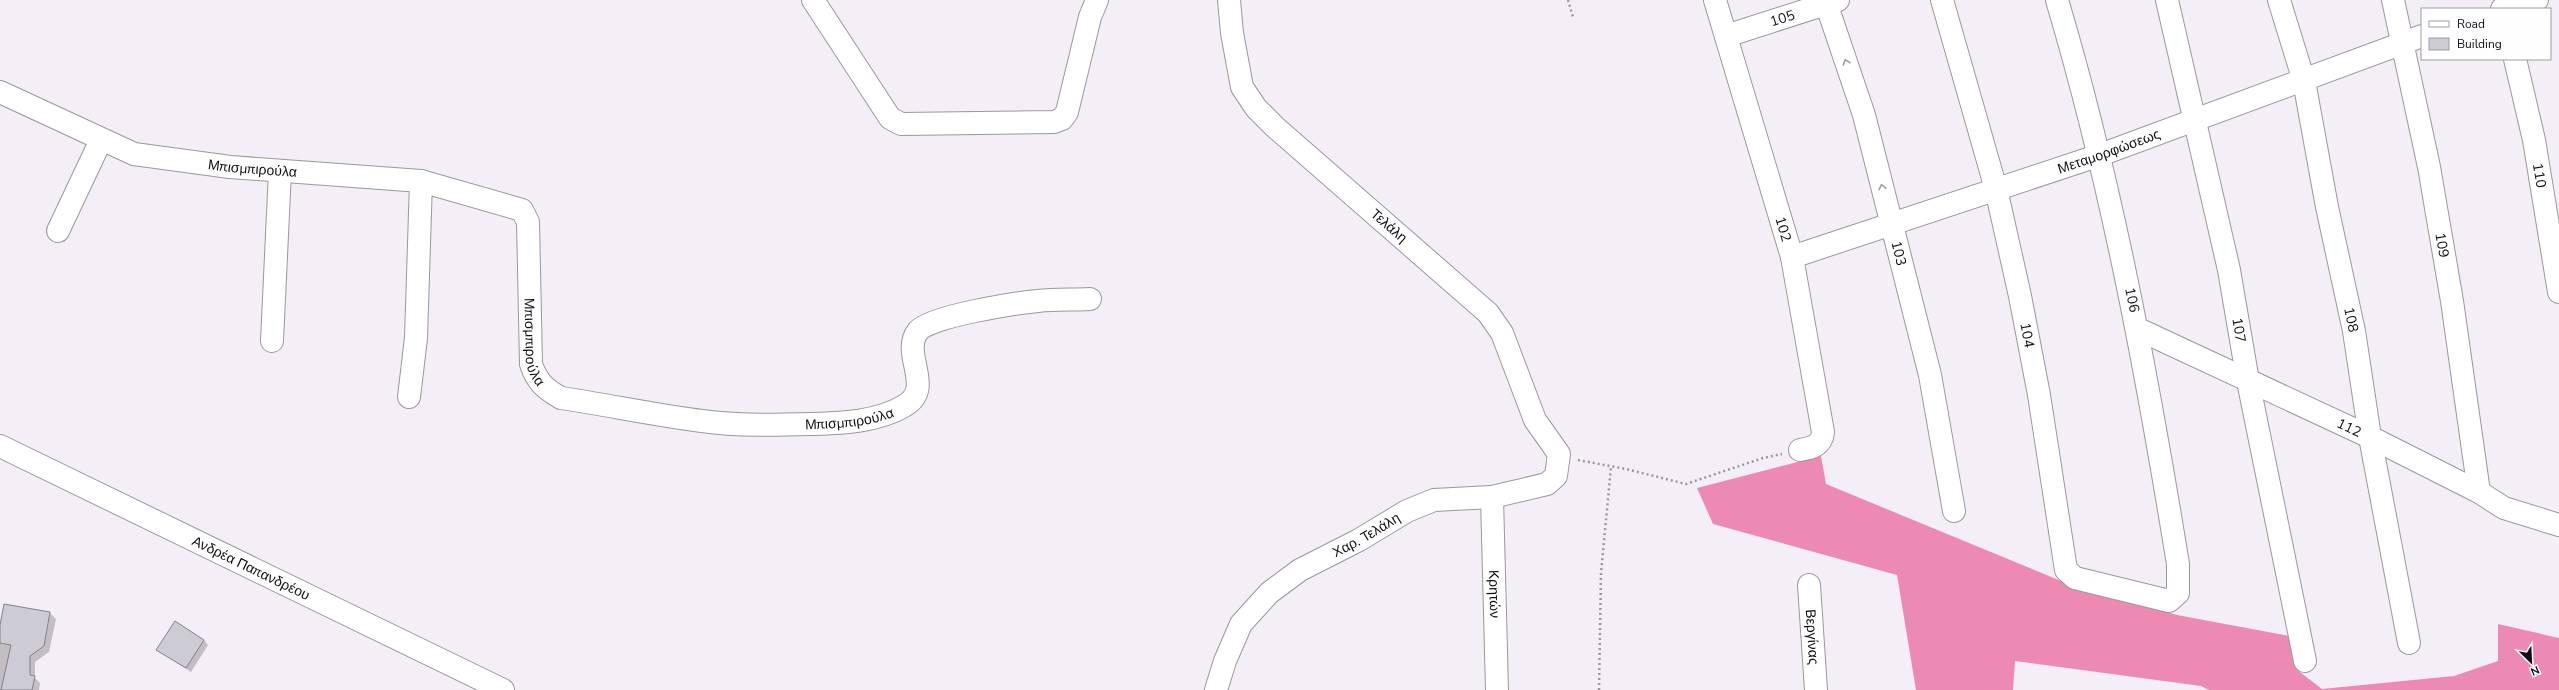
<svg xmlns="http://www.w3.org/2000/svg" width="2559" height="690" font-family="'Nunito Sans',sans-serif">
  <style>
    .forest { fill: #ed8ab3 }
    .shadow { fill: #0003 }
    .building { fill: #cdcbd3; stroke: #838188 }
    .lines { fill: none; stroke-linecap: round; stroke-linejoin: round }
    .minor-casing { stroke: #9c979e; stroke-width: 24 }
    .major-casing { stroke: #9c979e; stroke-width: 24 }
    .path { stroke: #9b979d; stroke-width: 2.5; stroke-dasharray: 2 3; stroke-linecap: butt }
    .minor { stroke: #fff; stroke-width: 22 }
    .major { stroke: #fff; stroke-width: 22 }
    .oneway { stroke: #9f9e9f }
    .labels { text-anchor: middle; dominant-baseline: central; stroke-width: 3; stroke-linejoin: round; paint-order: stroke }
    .street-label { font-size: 14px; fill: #0f0d10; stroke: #fefdff }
  </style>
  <rect width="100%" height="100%" fill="#f4eef6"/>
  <path class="forest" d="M1821,456L1826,484L2061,581L2177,615L2290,636L2296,669L2322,689L2454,676L2498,661V624L2559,638V690H2209L2201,686L2015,661L2013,690H1916L1897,575L1713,524L1697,488Z"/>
  <path class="shadow" d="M50,613L56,619L49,652L35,662V678L40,683L39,690H0V631Z
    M204,640L208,645L191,672L158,650Z"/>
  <path class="building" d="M4,604L50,612L44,646L30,656V675L35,676L32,690H1L11,645L0,643V625Z
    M175,621L204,640L186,668L156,650Z"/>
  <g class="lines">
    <g class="minor-casing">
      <g id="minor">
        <path d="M813,0L890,118L901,124L1054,122L1062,119L1067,112L1090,17L1097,0"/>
        <path id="s1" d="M1715,0L1792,257L1823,432C1822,446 1811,448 1800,450"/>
        <path id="s2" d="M1825,0L1864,115L1930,375L1954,511"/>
        <path id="s3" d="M1942,0L1996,189L2020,296L2039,395L2066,570L2075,578L2169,601L2178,593V564C2147,374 2112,185 2057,0"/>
        <path id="s4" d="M2167,0L2229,270L2248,381L2305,661"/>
        <path id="s5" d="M2279,0L2304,81L2327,207L2354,331L2370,437L2409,643"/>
        <path id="s6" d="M2393,0L2429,167L2452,301L2479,492"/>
        <path d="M2502,9L2537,0"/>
        <path id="s7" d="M1726,36L1838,0"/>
        <path id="s8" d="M2515,59L2534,140L2559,292"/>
        <path id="s9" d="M0,92L134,154L230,167L421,181L522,210L528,222L531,364C537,382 545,389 561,398C608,405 655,415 702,421C738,426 776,425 812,424C842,423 877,422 904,406C936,388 900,354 918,331C930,316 1017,303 1038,301C1055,299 1073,300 1090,299"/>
        <path d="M58,231L101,140"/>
        <path id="s10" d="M1792,257L2100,155L2422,36"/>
        <path id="s11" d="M2138,329L2370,437L2479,492L2504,508L2559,525"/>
        <path d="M272,341L280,171"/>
        <path d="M409,397L416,338L421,181"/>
        <path id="s12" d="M1492,497L1497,690"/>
        <path id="s13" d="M1809,585L1816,690"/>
        <path id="s14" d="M1216,690L1225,661L1241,624L1269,593L1300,570L1359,540L1407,511L1434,500L1492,497L1547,484L1556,476L1559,454L1535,420L1502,333L1488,313L1275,127L1256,108L1242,87L1232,33L1229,0"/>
      </g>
    </g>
    <g class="major-casing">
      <g id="major">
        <path id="s15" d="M0,446L503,690"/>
      </g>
    </g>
    <path class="path" d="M1568,0L1573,17
      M1578,460L1626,469L1686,484L1763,458L1782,454
      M1599,690L1601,573L1611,467"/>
    <use href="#minor" class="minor"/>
    <use href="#major" class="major"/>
  </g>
  <defs><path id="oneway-chevron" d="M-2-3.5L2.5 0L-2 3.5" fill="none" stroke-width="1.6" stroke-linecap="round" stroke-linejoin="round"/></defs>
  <g class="oneway">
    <use href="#oneway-chevron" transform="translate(1846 62) rotate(-109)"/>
    <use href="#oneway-chevron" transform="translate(1882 187) rotate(-103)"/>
  </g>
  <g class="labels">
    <g class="street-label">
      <text stroke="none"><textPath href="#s7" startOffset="59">105</textPath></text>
      <text stroke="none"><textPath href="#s10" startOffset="334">Μεταμορφώσεως</textPath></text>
      <text stroke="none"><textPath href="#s9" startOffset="267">Μπισμπιρούλα</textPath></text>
      <text stroke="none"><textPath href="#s8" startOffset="119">110</textPath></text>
      <text transform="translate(1389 226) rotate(41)">Τελάλη</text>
      <text stroke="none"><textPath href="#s1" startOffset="239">102</textPath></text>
      <text stroke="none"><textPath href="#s6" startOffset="250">109</textPath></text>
      <text stroke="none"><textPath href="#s2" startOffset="264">103</textPath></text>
      <text transform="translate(2132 300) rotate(78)">106</text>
      <text stroke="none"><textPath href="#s5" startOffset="328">108</textPath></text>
      <text stroke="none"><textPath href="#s4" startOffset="338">107</textPath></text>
      <text stroke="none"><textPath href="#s3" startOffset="346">104</textPath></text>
      <text stroke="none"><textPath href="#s9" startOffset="675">Μπισμπιρούλα</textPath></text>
      <text stroke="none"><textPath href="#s9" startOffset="1034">Μπισμπιρούλα</textPath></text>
      <text stroke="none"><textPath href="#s11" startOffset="233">112</textPath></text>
      <text stroke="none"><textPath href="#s14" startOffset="226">Χαρ. Τελάλη</textPath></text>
      <text stroke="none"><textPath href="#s15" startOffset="279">Ανδρέα Παπανδρέου</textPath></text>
      <text stroke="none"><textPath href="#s12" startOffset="97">Κρητών</textPath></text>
      <text stroke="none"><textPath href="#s13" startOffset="52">Βεργίνας</textPath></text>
    </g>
  </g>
  <rect x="2421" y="8" width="130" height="52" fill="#fefdff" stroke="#9e9d9f"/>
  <rect x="2429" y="21" width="20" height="6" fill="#ffffff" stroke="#9e9d9f"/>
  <text x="2457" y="28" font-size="12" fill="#0f0d10">Road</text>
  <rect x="2429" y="38" width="20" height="12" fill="#cdcbd3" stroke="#9e9d9f"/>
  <text x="2457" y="48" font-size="12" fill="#0f0d10">Building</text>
  <g transform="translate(2531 662) rotate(156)" stroke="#fefdff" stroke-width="3" paint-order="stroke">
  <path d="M0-3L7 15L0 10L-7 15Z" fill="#0f0d10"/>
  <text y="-6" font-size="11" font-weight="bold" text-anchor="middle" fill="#0f0d10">N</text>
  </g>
</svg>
